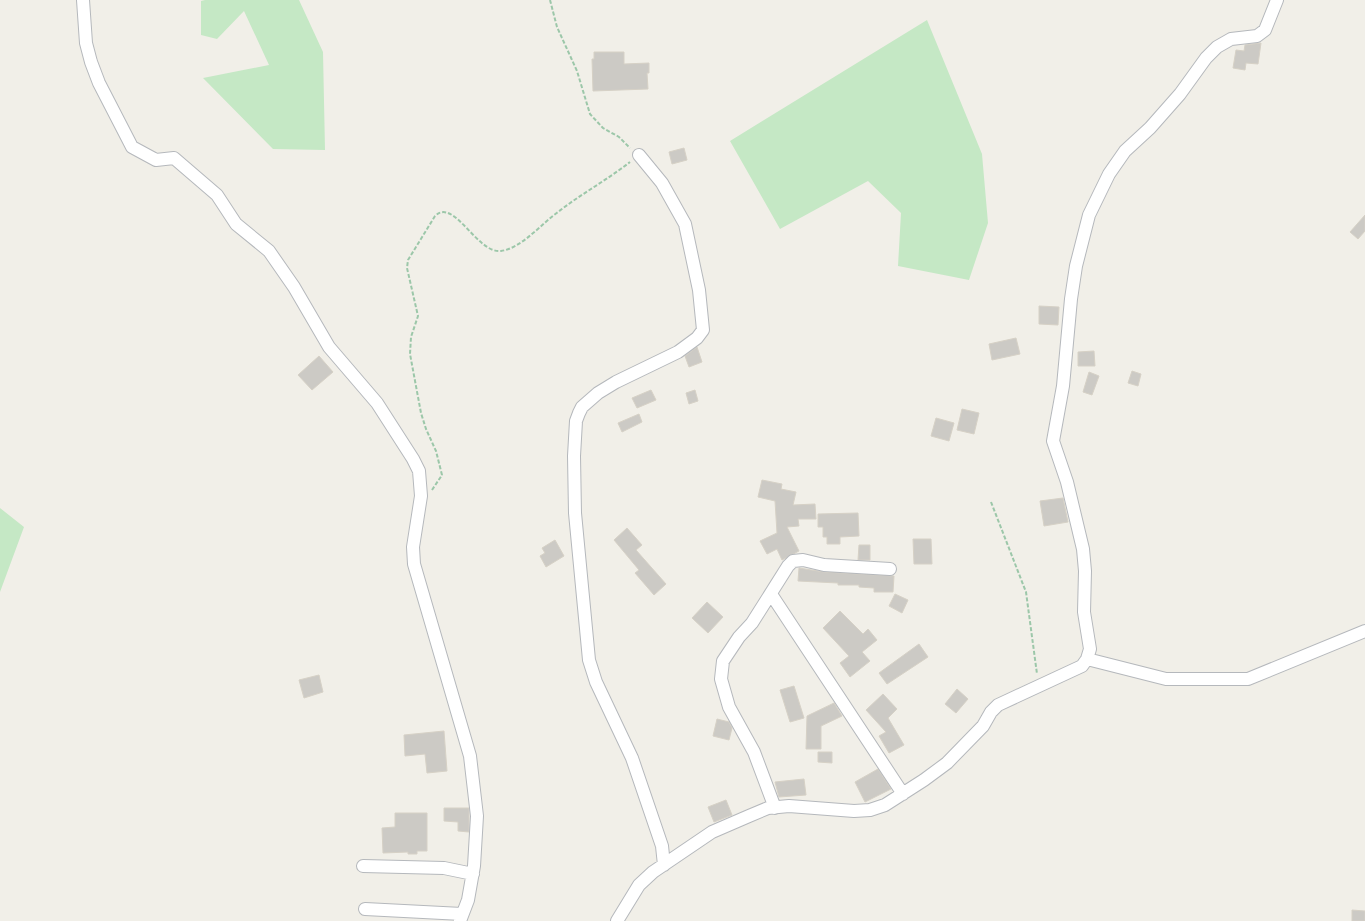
<svg xmlns="http://www.w3.org/2000/svg" width="1365" height="921" font-family="Cabin,sans-serif">
  <style>
    .green { fill: #c5e8c5 }
    .building { fill: #cccac5; stroke: #d6d1c6 }
    .lines { fill: none; stroke-linecap: round; stroke-linejoin: round }
    .street-casing { stroke: #b5b8bc; stroke-width: 14 }
    .path { stroke: #9cc7a9; stroke-width: 2; stroke-dasharray: 4 2; stroke-linecap: butt }
    .street { stroke: #fff; stroke-width: 12 }
  </style>
  <rect width="100%" height="100%" fill="#f1efe8"/>
  <path class="green" d="M205,0H299L323,52L325,150L273,149L203,78L269,65L244,11L217,39L201,35V1Z
    M927,20L982,154L988,223L969,280L898,266L901,213L868,181L780,229L730,141Z
    M0,508L24,527L0,592Z"/>
  <path class="building" d="M1261,43L1258,64L1246,63L1245,70L1233,68L1236,50L1244,51L1245,45Z
    M594,52H624V64L649,63V73H647L648,89L593,91L592,59H594Z
    M684,148L687,160L672,164L669,152Z
    M1365,215V231L1358,239L1350,232Z
    M1039,306L1059,307L1058,325L1039,324Z
    M1016,338L1020,354L992,360L989,344Z
    M697,347L702,362L689,367L685,356Z
    M1094,351L1095,366H1078V352Z
    M319,356L333,372L312,390L298,375Z
    M1132,371L1141,374L1138,386L1128,383Z
    M1089,372L1099,376L1092,395L1083,392Z
    M651,390L656,400L637,408L632,398Z
    M695,390L698,401L689,404L686,393Z
    M962,409L979,413L974,434L957,430Z
    M639,414L642,422L622,432L618,423Z
    M936,418L954,423L949,441L931,436Z
    M762,480L782,484L781,489L796,492L793,505L815,504L816,519H798L799,526L787,527L799,551L782,560L777,549L767,554L760,541L777,533L775,501L758,497Z
    M1063,498L1068,522L1044,526L1040,501Z
    M858,513L859,536L840,537V544H827V537H823V527H818V514Z
    M627,528L642,545L636,550L666,584L654,595L635,573L639,570L614,540Z
    M913,539H931L932,564H914Z
    M555,540L564,556L546,567L540,556L545,553L542,548Z
    M859,545H870V560H858Z
    M799,568L824,572L894,576L893,592H874V588L859,587V585H838V583L798,581Z
    M895,594L908,600L902,613L889,606Z
    M707,602L723,617L708,633L692,618Z
    M840,611L863,634L868,629L877,640L862,652L870,661L850,677L840,663L849,656L823,628Z
    M919,644L928,657L887,684L879,673Z
    M319,675L323,692L304,698L299,680Z
    M794,686L804,718L790,722L780,690Z
    M957,689L968,699L956,713L945,704Z
    M883,694L897,709L888,718L904,745L889,753L879,736L886,732L866,710Z
    M834,703L842,716L821,726V749H806L807,716Z
    M717,719L729,722L732,728L729,740L713,736Z
    M444,731L447,771L427,773L425,754L405,756L404,735Z
    M818,752H832V763L818,762Z
    M878,769L891,789L865,802L855,782Z
    M804,779L806,795L779,797L775,782Z
    M726,800L732,815L714,822L708,807Z
    M444,808H469V832L458,831V822L444,821Z
    M395,813H427V851H417V854H408V852L383,853L382,828L395,827Z
    M1352,910L1365,911V921H1352Z"/>
  <g class="lines">
    <g class="street-casing">
      <path id="street" d="M83,0L86,43L91,62L99,83L132,147L156,160L174,158L217,195L236,224L269,251L294,287L329,347L377,403L413,459L419,471L421,496L413,547L414,564L470,756L477,816L474,866L468,900L460,921
        M639,155L662,183L685,224L699,290L703,330L697,338L678,352L616,382L598,393L582,407L579,413L576,421L574,456L575,513L589,660L596,682L632,758L662,846L664,865
        M771,594L903,794
        M1087,659L1166,679H1248L1365,631
        M775,808L754,752L729,707L721,679L723,661L739,637L752,623L788,566L793,561L803,560L824,565L890,569
        M363,866L444,868L473,874
        M365,909L462,914
        M617,921L639,885L653,872L712,832L749,816L768,808L789,806L854,811L870,810L885,805L924,780L947,763L983,726L991,712L998,705L1082,666L1087,659L1090,649L1084,612L1085,571L1083,549L1067,482L1053,441L1063,386L1071,299L1076,266L1089,215L1109,174L1125,151L1150,128L1180,94L1206,58L1217,47L1231,39L1257,36L1265,30L1277,0"/>
    </g>
    <path class="path" d="M550,0L557,27L577,71L590,114L603,128L619,137L630,148
      M432,490L442,475L436,451L426,429L421,413L410,354L411,337L418,316L407,268L408,260L435,216C454,197 477,254 501,251C522,248 541,224 558,212C581,194 607,180 630,162
      M991,502L1026,592L1037,674"/>
    <use href="#street" class="street"/>
  </g>
</svg>
